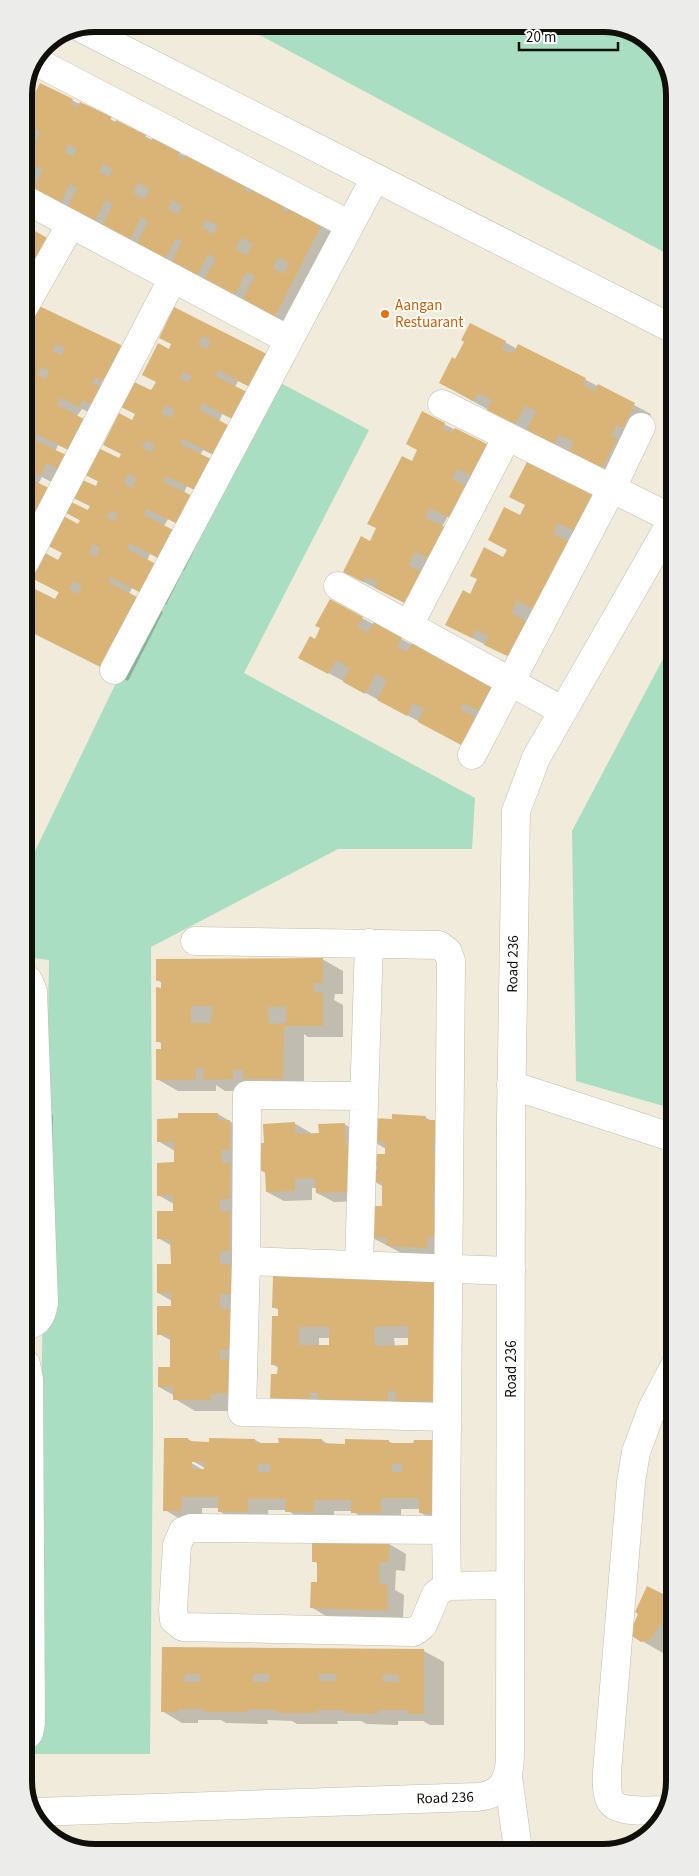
<svg xmlns="http://www.w3.org/2000/svg" width="699" height="1876" font-family="'Source Sans 3',sans-serif">
  <style>
    .green { fill: #a9dec2 }
    .shadow { fill: #0003; fill-rule: evenodd }
    .building { fill: #dab476; fill-rule: evenodd }
    .lines { fill: none; stroke-linecap: round; stroke-linejoin: round }
    .minor-casing { stroke: #c2bcae; stroke-width: 29 }
    .tertiary-casing { stroke: #c2bcae; stroke-width: 29 }
    .minor { stroke: #fff; stroke-width: 28 }
    .tertiary { stroke: #fff; stroke-width: 28 }
    .food-dot { fill: #e8710a; stroke: #fff; stroke-width: 2 }
    .labels { text-anchor: middle; dominant-baseline: central; stroke-width: 4; stroke-linejoin: round; paint-order: stroke }
    .food-label { font-size: 15px; fill: #c56008; stroke: #fff; text-anchor: start }
    .street-label { font-size: 15px; fill: #110f0a; stroke: #fff }
    .rim { fill: none; stroke: #110f0a; stroke-width: 6 }
  </style>
  <rect width="100%" height="100%" fill="#f1ebdc"/>
  <path class="green" d="M239,24H608L647,39L673,77V257Z
    M275,380L369,430L244,673L475,798L472,849H338L151,947L153,1427L150,1754H35L49,960L25,957V872L113,689Z
    M674,638V1109L576,1081L572,831Z"/>
  <path class="shadow" d="M41,85L246,186L342,237L296,328L24,192V118Z
    M24,227L54,277L27,264L24,272Z
    M24,272L50,286L38,307L121,346L141,358L100,418L82,409L77,416L96,448L120,460L133,422L152,392L172,344L175,309L266,355L270,397L238,381L235,387L254,430L222,414L219,422L236,466L203,450L200,455L218,502L187,486L184,493L214,510L201,536L168,519L164,526L197,544L184,571L150,554L147,561L179,579L166,605L132,588L129,594L163,612L128,681L25,629L24,521L31,524L52,528L24,513V350L31,352L34,345L24,339V321L27,323L32,314L24,309ZM58,445L87,459L65,457L55,452ZM83,473L99,482L96,488L80,480ZM42,477L61,487L69,494L91,507L88,512L38,484ZM64,511L81,521L79,525L61,516ZM47,544L63,553L59,561L42,553ZM31,577L60,593L56,601L26,586Z
    M505,342L517,349L519,345L651,414L619,477L505,419L440,383L456,361Z
    M423,413L503,455L467,486H464L442,527L424,613L344,572L370,543L419,450Z
    M529,461L565,480L590,555L533,668L464,634L470,596L503,559L526,505Z
    M362,618L508,696L478,753L317,667L315,640Z
    M322,959L343,971V994H335L334,1000L343,1005V1037H308L304,1034V1090L225,1091L216,1085V1091H178L157,1079L163,1050V1044L157,1041L163,989L162,983L157,980Z
    M25,1103H33L53,1115L50,1272L26,1320Z
    M218,1114L238,1126L231,1411H195L175,1399V1396L159,1387L172,1368V1341L159,1334L173,1307L172,1301L158,1293L172,1265V1246L158,1238L174,1213V1204L158,1195L176,1164L175,1151L158,1141Z
    M425,1117L432,1121H445L443,1256L405,1255L371,1237L383,1207L384,1187L373,1181L386,1155V1149L374,1142L393,1120Z
    M294,1123L311,1133V1135L320,1134L344,1124L361,1134L365,1201L334,1202L317,1193V1188H312V1200L284,1201L267,1192V1174L260,1170L265,1144Z
    M460,1292L458,1412L292,1411L278,1375L279,1368L272,1364L279,1310L273,1307ZM319,1338H330V1346H319ZM394,1338H409L410,1346L395,1347Z
    M188,1439L193,1442L211,1443L255,1440L263,1444L322,1440L329,1445H347L388,1441L394,1444L415,1445L441,1441L461,1453L460,1525L441,1524L421,1513L420,1509H401V1524H373L352,1511H334V1523H307L287,1510H268L269,1523H240L219,1511V1508H202V1522H185L165,1510ZM187,1458L205,1468V1471L186,1460Z
    M389,1544L406,1554L405,1571L396,1570L395,1590L404,1595L403,1619L328,1617L311,1607L318,1583L319,1564L313,1561Z
    M675,1601V1644L670,1651L663,1653L635,1637L640,1614Z
    M163,1648L424,1651L444,1662V1725H430L423,1721H398V1725L367,1724L361,1721H337L338,1724H297L292,1721L267,1720L268,1724L226,1723L221,1720H198V1723H182L162,1711Z"/>
  <path class="building" d="M40,83L73,99L70,104L77,107L80,102L112,117L110,120L115,123L116,120L146,135L145,138L151,141L153,138L180,152L178,157L183,160L186,154L214,169L213,172L217,175L218,171L246,185L244,190L249,193L252,188L285,204L282,210L288,212L290,208L322,224L275,317L242,301L255,276L246,272L234,297L203,282L216,258L208,254L196,278L170,265L182,241L176,238L164,262L135,248L148,221L141,217L128,244L100,230L113,204L106,200L92,226L65,212L77,188L70,184L58,209L30,195L43,169L36,166L24,190V116ZM31,128L40,132L37,140L27,135ZM69,144L77,149L73,157L64,152ZM103,164L113,169L109,177L99,172ZM138,183L150,189L145,200L133,193ZM171,200L182,206L178,214L168,209ZM206,220L218,225L213,234L202,228ZM241,238L253,244L247,255L235,249ZM278,257L289,263L284,274L273,268Z
    M24,225L49,239L33,267L24,262Z
    M35,304L121,345L103,381L95,377L92,383L100,387L91,404L83,400L79,407L61,398L57,405L84,419L69,450L37,434L35,440L66,455L59,470L47,463L40,476L24,468V408L27,410L31,403L24,400V349L30,351L33,345L24,341V327ZM56,344L65,348L61,355L52,351ZM41,367L49,371L46,379L37,375Z
    M174,307L267,354L250,387L218,370L215,376L247,392L233,419L202,403L199,410L230,426L216,455L182,439L180,444L213,460L197,491L166,476L163,482L195,497L180,525L147,509L144,515L177,532L163,560L129,543L127,549L160,566L145,595L111,577L108,582L143,600L107,670L25,629V584L55,599L59,592L27,576L40,550L58,560L62,553L43,543L58,513L78,524L80,520L60,510L65,499L88,510L90,506L67,495L76,477L96,486L98,481L79,472L92,445L119,458L121,454L103,445L119,413L132,420L135,414L121,407L134,382L151,390L156,382L142,375L158,343L169,349L171,344L159,338ZM202,336L211,340L207,349L198,344ZM183,372L192,376L188,383L180,379ZM166,405L175,410L171,418L161,413ZM146,440L155,445L151,452L142,448ZM128,474L137,479L132,488L124,483ZM111,510L118,514L114,521L107,517ZM93,544L100,548L96,557L89,553ZM73,581L82,586L78,594L69,589Z
    M470,323L506,341L502,349L513,354L518,344L586,378L583,385L595,391L598,384L635,403L623,428L617,425L611,436L617,439L602,468L569,451L574,442L559,435L554,444L527,430L536,411L525,406L515,424L487,410L492,400L478,393L474,401L439,383L452,357L455,359L464,342L461,340Z
    M422,411L445,423L443,429L452,433L455,428L487,444L471,476L457,469L452,479L466,486L450,518L430,508L425,518L445,527L429,559L415,552L408,565L423,573L407,604L375,588L378,582L366,577L363,582L343,572L361,536L370,541L376,528L367,524L402,456L412,461L417,450L406,444Z
    M528,460L557,474L555,478L563,482L565,478L599,495L579,533L558,523L553,534L574,544L539,612L517,601L511,613L533,625L516,660L484,645L488,636L476,630L472,638L445,625L463,590L470,594L477,579L470,576L484,547L503,557L507,550L488,540L504,507L520,515L525,505L509,497Z
    M24,476L49,488L34,518L24,513Z
    M330,599L363,617L357,627L368,633L374,622L402,637L397,647L407,652L412,643L492,685L478,711L463,703L460,709L475,717L461,745L418,722L424,709L413,703L407,716L377,700L387,680L376,674L365,694L343,682L350,668L336,660L328,674L298,658L310,636L315,639L320,628L315,626Z
    M323,958V983H314V992H323V1026H284L283,1079H243V1070H233V1079L203,1080L204,1068H195L196,1080H156V1049H161V1042H156V987L161,988V980L156,981V959ZM191,1006H212L211,1023H191ZM286,1006V1023L269,1024L268,1007Z
    M178,1113H218V1120H230V1150H221L222,1163H230V1199H220V1211H230V1251H220V1264H231V1294H220V1309H231V1350H220V1359H230V1393L210,1394L211,1400H173V1387H158V1367H170V1335H157V1306H171V1293H157V1264H171L170,1239H157V1211H173V1195L157,1196V1163L174,1162V1142H157V1119L178,1118Z
    M392,1114L426,1116L425,1120H445V1138H434L433,1153H444L443,1185H434L433,1209H442L441,1238L428,1237L427,1248L387,1246V1238L370,1237L374,1221L371,1206H382V1182L371,1181L377,1168L372,1154H385V1142H373V1118L392,1119Z
    M295,1122V1134L319,1133L318,1124L345,1123L346,1145H353L355,1172H348L349,1192L316,1193L315,1178L295,1179V1191L266,1192L265,1171H259L258,1143H264L263,1124Z
    M25,1210H31L30,1248H26Z
    M26,1259H30L29,1309H26Z
    M273,1276L440,1279L438,1401H395L396,1391H388V1401L318,1400V1393L310,1392L309,1401L270,1400L271,1374H277L278,1365H271L272,1316H278V1307L272,1308ZM408,1326V1345L375,1346L374,1327ZM299,1327H329V1345H299Z
    M164,1438H188V1441L209,1442V1438L255,1439V1443H279L278,1438L322,1439V1443L345,1444V1439L389,1440V1443H413L414,1440H441L440,1514L419,1513V1498H381V1513H351V1500H314V1512H285L286,1499H248V1512H218V1497H182L181,1511H163ZM192,1462H204V1469H192ZM258,1464H270V1472H258ZM392,1464H402V1472H392Z
    M312,1540L389,1543V1562H380L379,1584L388,1585L387,1611L310,1608L311,1582H317V1562H312Z
    M647,1586L675,1600V1632L660,1625L650,1640L641,1642L632,1636L631,1630L638,1614L635,1612Z
    M162,1647L424,1649V1714H408V1710H378V1714L345,1713V1710H317L318,1713H276V1710L247,1709L248,1712H204V1709H178V1712H161ZM185,1674H200V1682H184ZM253,1674H269V1682H253ZM319,1674H336V1681H319ZM383,1675H399V1682H382Z
    M675,1696V1716L668,1713Z"/>
  <g class="lines">
    <g class="minor-casing">
      <path id="minor" d="M83,29L673,329
        M37,62L350,225
        M24,199L289,340
        M24,307L71,224
        M442,404L673,519
        M25,562L173,278
        M338,586L563,711
        M409,625L507,437
        M114,670L375,178
        M472,755L612,488L641,427
        M195,941L439,945L448,952L451,961L446,1530L447,1586
        M25,979L28,980L33,991L44,1303C42,1314 39,1324 26,1325
        M511,1085L674,1138
        M364,1096L247,1095L246,1261L242,1412L447,1417
        M246,1261L511,1271
        M359,1264L369,943
        M26,1364L29,1379L31,1723L29,1733L26,1736
        M446,1530L191,1528L183,1531L177,1545L173,1610L174,1620L183,1627L414,1632L423,1625L436,1594L447,1586L510,1585
        M665,1810C651,1810 616,1814 610,1800C606,1792 607,1781 607,1772L631,1482L636,1452L652,1409L675,1365"/>
    </g>
    <g class="tertiary-casing">
      <path id="tertiary" d="M508,1776L518,1850
        M35,1812L477,1797C504,1795 510,1778 510,1754L511,1120L516,811L536,758L673,519"/>
    </g>
    <use href="#minor" class="minor"/>
    <use href="#tertiary" class="tertiary"/>
  </g>
  <circle class="food-dot" cx="385" cy="314" r="5"/>
  <g class="labels">
    <g class="food-label">
      <text x="395" y="305">Aangan<tspan x="395" dy="17">Restuarant</tspan></text>
    </g>
    <g class="street-label">
      <text transform="translate(513 964) rotate(-89)">Road 236</text>
      <text transform="translate(511 1369) rotate(-90)">Road 236</text>
      <text transform="translate(445 1798) rotate(-2)">Road 236</text>
    </g>
  </g>
  <path d="M0 0H699V1876H0ZM95 32H603A63 63 0 0 1 666 95V1781A63 63 0 0 1 603 1844H95A63 63 0 0 1 32 1781V95A63 63 0 0 1 95 32Z" fill="#ececeb" fill-rule="evenodd"/>
  <path class="rim" d="M95 32H603A63 63 0 0 1 666 95V1781A63 63 0 0 1 603 1844H95A63 63 0 0 1 32 1781V95A63 63 0 0 1 95 32Z"/>
  <path d="M519 42v8h99v-8" fill="none" stroke="#110f0a" stroke-width="2.5"/>
  <text x="526" y="42" font-size="15" fill="#110f0a" stroke="#ffffff" stroke-width="4" paint-order="stroke">20 m</text>
</svg>
